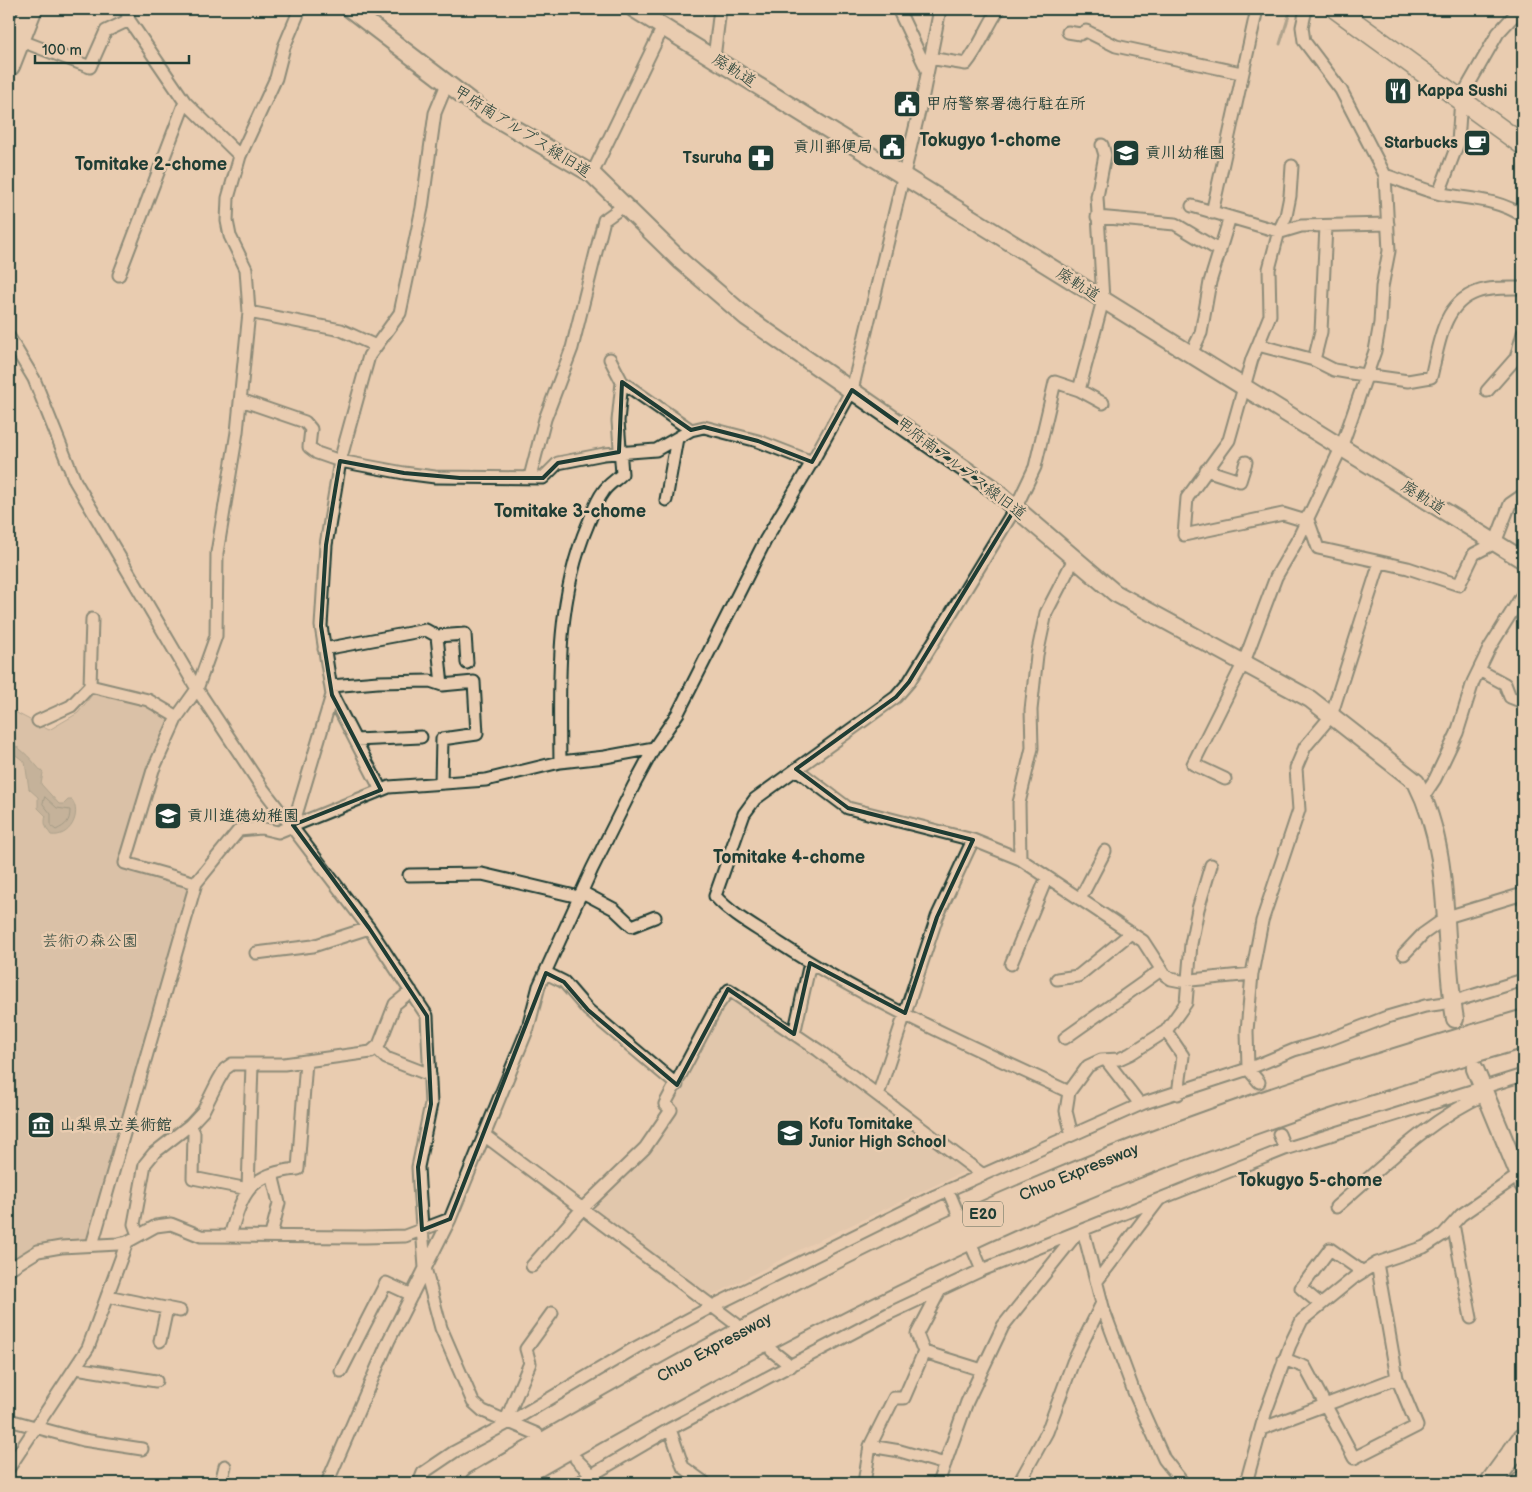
<svg xmlns="http://www.w3.org/2000/svg" width="1532" height="1492" font-family="'Balsamiq Sans','Klee One',sans-serif">
  <style>
    .built { fill: #d8c0a6 }
    .green { fill: #c8b49b; stroke: #747868 }
    .water { fill: #99937f; stroke: #687161 }
    .lines { fill: none; stroke-linecap: round; stroke-linejoin: round }
    .shore { stroke: #505f52; stroke-width: 1 }
    .stream { stroke: #687161; stroke-width: 3 }
    .street-tunnel { stroke: #c1af97; stroke-width: 11; stroke-dasharray: 11 5.5; stroke-linecap: butt }
    .street-casing { stroke: #1f3d34; stroke-width: 15 }
    .secondary-casing { stroke: #1f3d34; stroke-width: 20 }
    .primary-casing { stroke: #1f3d34; stroke-width: 22 }
    .highway-casing { stroke: #1f3d34; stroke-width: 25 }
    .street { stroke: #e9ccb0; stroke-width: 11 }
    .secondary { stroke: #e9ccb0; stroke-width: 16 }
    .primary { stroke: #e9ccb0; stroke-width: 19 }
    .highway { stroke: #e9ccb0; stroke-width: 21 }
    .marked { fill: none; stroke: #1f3d34; stroke-width: 4; stroke-linejoin: round }
    .labels { text-anchor: middle; dominant-baseline: central; stroke-width: 5; stroke-linejoin: round; paint-order: stroke }
    .shield { fill: #e9ccb0; stroke: #5c6859; stroke-width: 1 }
    .shield-label { font-size: 15px; font-weight: bold; fill: #1f3d34 }
    .street-label { font-size: 16px; fill: #1f3d34; stroke: #e9ccb0 }
    .poi-label { font-size: 16px; font-weight: bold; fill: #1f3d34; stroke: #e9ccb0; text-anchor: start }
    .park-label { font-size: 16px; fill: #274339; stroke: #e9ccb0 }
    .neighbourhood-label { font-size: 18px; font-weight: bold; fill: #1f3d34; stroke: #e9ccb0 }
  </style>
  <rect width="100%" height="100%" fill="#e9ccb0"/>
  <filter id="ink" filterUnits="userSpaceOnUse"><feTurbulence type="fractalNoise" baseFrequency=".02" numOctaves="2"/><feDisplacementMap in="SourceGraphic" scale="10" xChannelSelector="R" yChannelSelector="G"/><feConvolveMatrix kernelMatrix="1 2 1 2 8 2 1 2 1" color-interpolation-filters="sRGB"/></filter>
  <g filter="url(#ink)">
    <path class="built" d="M729,996L969,1169L809,1245L706,1299L586,1208L646,1153L677,1112L672,1102Z"/>
    <path class="green" d="M95,691L146,703L173,720L121,865L191,886L89,1240L40,1245L11,1262L9,1261V709L49,730L78,713Z"/>
    <path class="water" d="M9,743C23,748 33,762 43,773L41,784L59,804H64L68,800H72C82,814 70,838 51,835C47,829 43,824 46,816L38,808V797L29,789L25,762L9,750Z"/>
    <g class="lines">
      <path class="shore" d="M45,797L57,808L70,810C70,822 66,825 56,830L51,826V814L43,804Z"/>
      <path class="stream" d="M1280,44L1291,9"/>
      <path class="street-tunnel" d="M1259,1082L1279,1134"/>
      <g class="street-casing">
        <path id="street" d="M126,9L129,20L185,102L240,156
          M898,9L927,70
          M1068,32L1080,34L1086,31L1116,46L1241,73
          M19,40L90,67L106,31L129,20
          M714,58L720,9
          M929,58L966,64C980,47 987,26 999,9
          M592,174L663,27
          M1385,175C1403,181 1422,190 1441,194C1469,199 1499,199 1523,216
          M1439,193L1458,143L1461,98L1498,33L1520,9
          M1192,206L1281,232L1301,226L1388,224
          M1212,213L1257,9
          M1097,217L1175,224L1220,251
          M119,275L185,102
          M249,312L341,330L376,346
          M9,337L34,379L75,481L197,689L263,789L369,928L427,1016L431,1104L418,1167L419,1185L425,1268L441,1328L473,1402L483,1411L537,1434
          M1258,345L1270,315L1269,269L1279,231L1286,216L1290,196L1292,166
          M1191,354L1201,333L1210,282L1230,217
          M610,359L622,382L691,430
          M1314,360L1321,332L1326,226
          M1079,390L1103,300L1097,197L1105,155L1102,145
          M1487,391L1516,358L1523,333
          M241,400L305,422L311,429L309,447L317,453L340,461L404,473L435,477L543,478L558,463L604,454L656,450L691,430L704,427L758,441L812,462
          M1206,470L1240,481L1246,462
          M530,477L545,419L572,348L604,220L625,205
          M666,500L677,438
          M1307,517L1318,548L1408,568L1459,585L1474,554L1495,543L1510,504L1523,495
          M1306,521L1283,514L1184,535L1187,498L1229,440L1252,359L1258,345L1314,360L1334,370L1351,373L1408,381L1431,377C1439,345 1442,304 1477,292C1490,287 1509,288 1523,288
          M437,636L442,685
          M324,649L426,630L437,636L465,634L467,663
          M1479,670L1505,684L1510,697L1523,702
          M90,686L148,700L177,717
          M331,686L378,682L430,681L442,685L474,682L477,734L442,739L441,783
          M332,695L381,790
          M38,721L71,706L90,686L92,619
          M355,740L421,737
          M560,762C559,681 556,599 588,524C593,513 596,501 603,492C607,485 616,480 622,474L618,421L622,382
          M796,769L848,808L973,840L1020,859L1143,941L1165,975L1171,979L1181,981L1252,974
          M1225,779L1193,764L1244,662L1276,577L1298,539L1341,448L1375,351L1380,323L1382,287L1389,251L1385,175L1341,90L1304,41L1302,27L1306,9
          M1423,797L1435,779L1457,733L1473,682L1490,647L1523,594
          M293,825L332,695L321,626L326,545L340,461L369,356L400,313L422,208L435,113L447,84
          M1020,859L1019,803L1032,748L1031,710L1037,655L1046,613L1074,559
          M409,875L482,874L579,897
          M196,883L125,863L153,770L177,717L197,689L216,636L217,553L237,432L249,312L246,269L230,236L227,221L228,198L240,156L276,78L284,47L300,9
          M582,892L614,909L632,926L655,917
          M1080,899L1105,851
          M256,953L313,946L369,928
          M1404,954L1423,934L1447,917L1523,894
          M1011,964L1047,877
          M546,973L564,982L588,1010L677,1085
          M1057,979L1078,976L1131,933
          M794,1034L810,963
          M1065,1038L1161,970
          M376,1048L386,1058L430,1075
          M1106,1060L1140,1104
          M1259,1082L1248,1069L1247,1031L1252,974L1262,921L1299,810L1296,768L1305,747L1331,716L1380,562
          M1069,1092C971,1046 869,1002 779,943C757,928 733,916 715,896L744,814L755,799L896,697L909,682L1016,507L1035,467L1055,382L1079,390L1103,403
          M1178,1094L1183,1056L1166,1031L1186,1003L1191,944L1198,909L1211,865
          M878,1095L937,917L973,840
          M190,1125L194,1133L193,1178L248,1189L252,1064
          M1279,1134L1285,1149
          M484,1135L736,1324
          M1072,1135L1066,1111L1069,1092L1088,1066L1101,1060L1119,1059L1130,1054L1166,1031
          M948,1190L958,1214
          M1336,1207C1382,1167 1429,1119 1486,1094
          M1453,1224L1471,1318
          M1083,1230L1104,1311L1134,1392L1164,1459L1183,1483
          M138,1235L134,1224L145,1164L154,1153L190,1125L203,1111L218,1081L225,1069L232,1064H284L371,1052L379,1045L395,1004L411,991
          M271,1235L279,1203L272,1174
          M230,1236C242,1194 249,1173 298,1169L306,1061
          M92,1245L196,883L239,830L261,828L278,832L389,787L486,780L560,762L605,757L654,748
          M973,1249L982,1270
          M532,1266L583,1208L645,1148L671,1110L665,1104L717,1006L729,990L818,1050L983,1175
          M9,1269L38,1251L61,1247L118,1244L127,1242L156,1226L171,1224L201,1236L365,1237L405,1236L450,1219
          M1097,1281L1158,1201
          M107,1296L180,1311
          M1320,1304L1301,1288L1330,1249L1363,1272
          M160,1341L167,1308
          M772,1351L791,1366
          M924,1352L917,1334L940,1290
          M1284,1359L1305,1367L1354,1458L1417,1426L1397,1378
          M76,1368L156,1381
          M341,1371L386,1283L412,1295
          M9,1420L83,1440L142,1449
          M506,1420L530,1363L526,1349L552,1313
          M670,1429L683,1467L705,1483
          M1261,1429L1397,1378L1377,1263
          M870,1446L900,1451L945,1464
          M576,1459L592,1475
          M9,1468L88,1348L127,1242
          M225,1483L222,1478L225,1466
          M327,1483L389,1340L450,1219L528,1028L539,986L592,869L634,785L654,748L678,713L766,539L812,462L852,390L923,95L940,9
          M419,1483L423,1473L454,1452L512,1421L635,1348L713,1306L935,1196L1144,1103L1248,1069L1294,1050L1325,1041L1387,1017L1425,1006L1452,1002L1523,980
          M578,1483L670,1429L888,1314L982,1270L1285,1149L1523,1075
          M864,1483L870,1446L894,1398H904L924,1352L982,1370
          M938,1483L967,1402L1003,1326L1078,1232
          M1019,1483L1047,1432L1073,1362L1102,1303
          M1246,1483L1265,1414L1290,1345L1302,1320L1356,1276L1377,1263L1424,1247L1444,1234L1461,1215L1519,1175"/>
      </g>
      <g class="secondary-casing">
        <path id="secondary" d="M350,9L482,110L592,174L682,262L746,317L992,488L1115,593L1310,699L1416,782C1454,856 1441,940 1455,1019
          M634,9L1523,560
          M1475,1069L1523,1185"/>
      </g>
      <g class="primary-casing">
        <path id="primary" d="M1336,9L1523,145"/>
      </g>
      <g class="highway-casing">
        <g id="highway">
          <path d="M9,65L31,9"/>
          <path id="s1" d="M476,1483C663,1373 853,1266 1054,1182C1206,1118 1365,1067 1523,1021"/>
          <path d="M507,1483C653,1399 800,1318 952,1247C1135,1160 1328,1093 1523,1037"/>
          <path d="M1491,1483L1523,1439"/>
          <path d="M1522,1483L1523,1482"/>
        </g>
      </g>
      <use href="#street" class="street"/>
      <use href="#secondary" class="secondary"/>
      <use href="#primary" class="primary"/>
      <use href="#highway" class="highway"/>
    </g>
  </g>
  <path d="M0 0H1532V1492H0ZM622,382L691,430L704,427L758,441L812,462L852,390L1016,507L909,682L896,697L796,769L848,808L973,840L937,917L905,1013L810,963L794,1034L728,989L677,1085L588,1010L564,982L546,973L450,1219L422,1230L418,1167L431,1104L427,1016L369,928L293,825L381,790L332,695L321,626L326,545L340,461L404,473L460,478H543L558,463L619,452Z" fill="#e9ccb0" fill-opacity=".55" fill-rule="evenodd"/>
  <path class="marked" d="M622,382L691,430L704,427L758,441L812,462L852,390L1016,507L909,682L896,697L796,769L848,808L973,840L937,917L905,1013L810,963L794,1034L728,989L677,1085L588,1010L564,982L546,973L450,1219L422,1230L418,1167L431,1104L427,1016L369,928L293,825L381,790L332,695L321,626L326,545L340,461L404,473L460,478H543L558,463L619,452Z"/>
  <defs>
    <g id="restaurant-square" transform="scale(1.4375)"><rect x="-9" y="-9" width="18" height="18" rx="4" fill="#1f3d34" stroke="#e9ccb0"/><path d="M-5-6h1v4h1v-4h1v4h1v-4h1v5L-1.5 .5V6h-2V.5L-5-1ZM5-6V6H3V1.5H1.5Q1.5-4 5-6Z" fill="#fff"/></g>
    <g id="civic-square" transform="scale(1.4375)"><rect x="-9" y="-9" width="18" height="18" rx="4" fill="#1f3d34" stroke="#e9ccb0"/><path d="M-.6-6.5H3V-4.5H.6V-3L4-1V1h2V6H-6V1h2V-1L-.6-3ZM-1.2 2.5V6h2.4V2.5Z" fill="#fff"/></g>
    <g id="cafe-square" transform="scale(1.4375)"><rect x="-9" y="-9" width="18" height="18" rx="4" fill="#1f3d34" stroke="#e9ccb0"/><path d="M-5.5-4.5H6V0H3Q3 3.5 0 3.5H-2.5Q-5.5 3.5-5.5 0ZM3-3.2v2h1.7v-2ZM-6 4.5H4V6H-6Z" fill="#fff"/></g>
    <g id="school-square" transform="scale(1.4375)"><rect x="-9" y="-9" width="18" height="18" rx="4" fill="#1f3d34" stroke="#e9ccb0"/><path d="M0-5L7-2L0 1L-7-2ZM-4 1L0 2.5L4 1V4Q0 6-4 4Z" fill="#fff"/></g>
    <g id="pharmacy-square" transform="scale(1.4375)"><rect x="-9" y="-9" width="18" height="18" rx="4" fill="#1f3d34" stroke="#e9ccb0"/><path d="M-2-6h4v4h4v4h-4v4h-4v-4h-4v-4h4Z" fill="#fff"/></g>
    <g id="museum-square" transform="scale(1.4375)"><rect x="-9" y="-9" width="18" height="18" rx="4" fill="#1f3d34" stroke="#e9ccb0"/><path d="M0-6L6-3V-2H-6V-3ZM-5-1h2V3h-2ZM-1-1h2V3h-2ZM3-1h2V3H3ZM-6 4H6V6H-6Z" fill="#fff"/></g>
  </defs>
  <g fill-rule="evenodd">
    <use href="#restaurant-square" x="1398" y="91"/>
    <use href="#civic-square" x="907" y="104"/>
    <use href="#cafe-square" x="1477" y="143"/>
    <use href="#civic-square" x="892" y="147"/>
    <use href="#school-square" x="1126" y="153"/>
    <use href="#pharmacy-square" x="761" y="158"/>
    <use href="#school-square" x="168" y="816"/>
    <use href="#museum-square" x="41" y="1125"/>
    <use href="#school-square" x="790" y="1133"/>
  </g>
  <g class="labels">
    <rect class="shield" x="963" y="1201.5" width="40" height="25" rx="4"/>
    <g class="shield-label">
      <text x="983" y="1214">E20</text>
    </g>
    <g class="street-label">
      <text transform="translate(734 71) rotate(32)">廃軌道</text>
      <text transform="translate(522 132) rotate(32)">甲府南アルプス線旧道</text>
      <text transform="translate(1078 285) rotate(32)">廃軌道</text>
      <text transform="translate(961 469) rotate(37)">甲府南アルプス線旧道</text>
      <text transform="translate(1423 498) rotate(32)">廃軌道</text>
      <text stroke="none"><textPath href="#s1" startOffset="679">Chuo Expressway</textPath></text>
      <text stroke="none"><textPath href="#s1" startOffset="274">Chuo Expressway</textPath></text>
    </g>
    <g class="poi-label">
      <text x="1417" y="91">Kappa Sushi</text>
      <text x="926" y="104">甲府警察署徳行駐在所</text>
      <text x="1458" y="143" text-anchor="end">Starbucks</text>
      <text x="873" y="147" text-anchor="end">貢川郵便局</text>
      <text x="1145" y="153">貢川幼稚園</text>
      <text x="742" y="158" text-anchor="end">Tsuruha</text>
      <text x="187" y="816">貢川進徳幼稚園</text>
      <text x="809" y="1124">Kofu Tomitake<tspan x="809" dy="18">Junior High School</tspan></text>
      <text x="60" y="1125">山梨県立美術館</text>
    </g>
    <g class="park-label">
      <text x="90" y="941">芸術の森公園</text>
    </g>
    <g class="neighbourhood-label">
      <text x="990" y="140">Tokugyo 1-chome</text>
      <text x="151" y="164">Tomitake 2-chome</text>
      <text x="570" y="511">Tomitake 3-chome</text>
      <text x="789" y="857">Tomitake 4-chome</text>
      <text x="1310" y="1180">Tokugyo 5-chome</text>
    </g>
  </g>
  <rect width="1532" height="1492" fill="none" stroke="#e9ccb0" stroke-width="30"/>
  <rect x="15" y="15" width="1502" height="1462" fill="none" stroke="#1f3d34" stroke-width="2" filter="url(#ink)"/>
  <path d="M35 55v8h154v-8" fill="none" stroke="#1f3d34" stroke-width="2.5"/>
  <text x="42" y="55" font-size="15" fill="#1f3d34" stroke="#e9ccb0" stroke-width="4" paint-order="stroke">100 m</text>
</svg>
